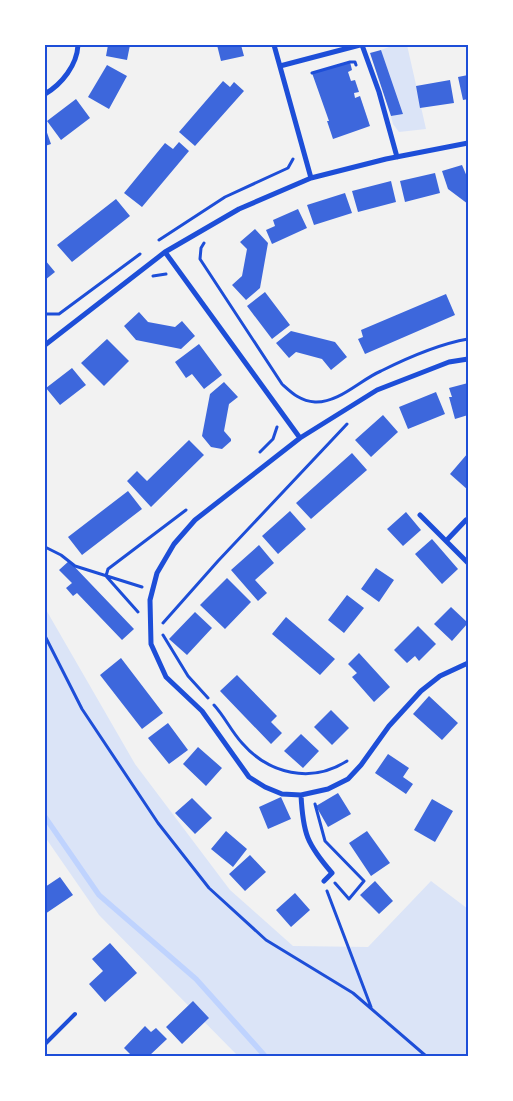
<svg xmlns="http://www.w3.org/2000/svg" width="513" height="1101" font-family="Figtree,sans-serif">
  <style>
    .green { fill: #dbe4f7 }
    .lines { fill: none; stroke-linecap: round; stroke-linejoin: round }
    .stream { stroke: #bfd3fe; stroke-width: 5.5 }
    .building { fill: #3d67dc }
    .path { stroke: #1d4ed8; stroke-width: 3 }
    .service { stroke: #1d4ed8; stroke-width: 4 }
    .minor { stroke: #1d4ed8; stroke-width: 5 }
    .neatline { fill: none; stroke: #1d4ed8; stroke-width: 2 }
  </style>
  <rect width="100%" height="100%" fill="#f2f2f2"/>
  <path class="green" d="M389,45H407L426,129L399,132L393,124L391,116L403,113L381,50L389,47Z
    M45,608L135,764L230,890L293,946L368,947L431,881L468,909V1056H238L99,915L45,837Z"/>
  <g class="lines">
    <path class="stream" d="M45,817L99,895L196,979L265,1056"/>
  </g>
  <path class="building" d="M108,45H130L127,60L106,56Z
    M217,45H241L244,56L221,61Z
    M381,50L403,114L391,116L370,53Z
    M350,62L352,70L348,72L351,81L355,80L359,92L354,93L355,98L360,96L370,126L333,139L327,121H329L312,73Z
    M107,65L127,76L109,109L88,97Z
    M468,75V99L463,100L458,77Z
    M450,80L454,103L420,108L416,86Z
    M223,81L230,87L234,82L244,91L195,146L179,132Z
    M76,99L90,118L61,140L47,121Z
    M45,127L51,144L45,146Z
    M179,142L189,151L142,207L124,193L165,143L173,149Z
    M462,165L468,179V204L448,189L442,171Z
    M435,173L440,193L405,202L400,181Z
    M391,181L396,202L358,212L352,191Z
    M345,193L352,213L314,225L307,205Z
    M116,199L130,216L72,262L57,245Z
    M298,209L307,228L272,244L266,230L275,226L273,220Z
    M255,229L268,243L260,288L246,300L232,285L242,276L247,249L240,242Z
    M45,260L55,272L45,280Z
    M265,292L290,325L272,339L247,306Z
    M446,294L455,315L365,354L358,339L363,337L361,330Z
    M139,312L148,322L175,327L182,321L195,336L181,349L136,340L124,326Z
    M291,331L335,342L347,357L331,370L322,359L296,352L289,358L276,343Z
    M107,339L129,361L104,386L81,363Z
    M199,344L222,375L204,389L192,374L186,378L175,362Z
    M72,368L86,385L60,405L46,388Z
    M224,382L238,397L229,404L224,431L231,439V441L222,449L211,447L202,436L210,394Z
    M468,383V415L455,419L449,397H452L449,388Z
    M436,392L445,414L408,429L399,407Z
    M383,415L398,432L371,457L355,440Z
    M189,440L204,455L151,507L127,481L137,471L147,481Z
    M352,453L367,470L311,519L296,503Z
    M468,453V490L450,474Z
    M128,491L142,509L82,555L68,537Z
    M290,511L306,529L278,554L262,536Z
    M406,512L421,530L403,546L387,529Z
    M432,539L458,569L442,584L415,554Z
    M259,545L274,563L255,580L267,593L258,601L231,570Z
    M69,561L134,629L122,640L77,593L73,596L66,588L72,583L59,570Z
    M376,568L394,580L379,602L361,589Z
    M227,578L251,602L225,629L200,605Z
    M347,595L364,608L344,633L328,620Z
    M451,607L468,623L452,641L434,624Z
    M195,612L212,628L187,655L169,639Z
    M286,617L335,659L320,675L272,634Z
    M418,626L436,644L419,661L415,656L407,663L394,650Z
    M359,653L390,687L374,702L352,677L357,673L348,664Z
    M121,658L163,713L142,729L100,675Z
    M237,675L277,716L271,722L282,733L271,744L220,691Z
    M429,696L458,723L442,740L413,714Z
    M331,710L349,728L332,745L314,727Z
    M168,723L188,750L169,764L148,738Z
    M301,734L319,751L303,768L284,751Z
    M198,747L222,768L206,786L183,764Z
    M388,754L409,768L403,777L413,784L406,794L375,773Z
    M338,793L351,814L328,827L316,806Z
    M281,797L291,819L268,829L259,807Z
    M192,798L212,818L195,834L175,813Z
    M432,799L453,811L435,842L414,830Z
    M226,831L247,849L233,867L211,849Z
    M367,831L390,863L371,876L349,843Z
    M250,855L266,872L245,891L229,874Z
    M60,877L73,895L45,914V887Z
    M375,881L393,901L379,914L360,895Z
    M295,893L310,910L291,927L276,910Z
    M110,943L137,973L105,1002L89,984L103,971L92,959Z
    M193,1001L209,1018L182,1044L166,1027Z
    M145,1026L151,1032L156,1028L167,1039L149,1056H132L124,1048Z"/>
  <g class="lines">
    <path class="path" d="M312,73L350,62H355L356,65
      M159,240L225,197L288,168L293,159
      M204,243L201,248L200,259L282,384C292,393 300,401 315,402C339,403 360,380 381,371C407,358 439,344 468,339
      M153,276L166,274
      M45,314H59L140,254
      M260,452L273,439L277,427
      M45,547L61,555L75,566L142,587
      M138,612L106,576L108,569L186,510
      M163,623L218,561L347,424
      M163,635L188,676L208,698
      M45,636L82,709L158,823L209,888L266,940L353,993L426,1056
      M214,705C225,717 231,731 242,743C269,774 311,784 347,761
      M315,804L325,841L364,881L349,899L335,883
      M327,891L371,1007"/>
    <path class="service" d="M45,1044L75,1014"/>
    <path class="minor" d="M274,45L311,178
      M362,45L379,92L397,157
      M280,66L360,45
      M45,94C62,84 77,65 78,45
      M165,252L300,438
      M45,345L165,252L239,209L311,178L386,159L468,143
      M468,359L449,362L377,390L300,438L195,520L174,544L157,573L150,600L151,644L166,677L202,711L249,777L265,787L282,794L301,795L328,789L348,779L361,765L389,726L421,691L440,676L468,663
      M420,515L468,563
      M446,541L466,520
      M301,795C303,834 307,844 332,873L324,881"/>
  </g>
  <rect width="513" height="1101" fill="none" stroke="#ffffff" stroke-width="92"/>
  <rect x="46" y="46" width="421" height="1009" class="neatline"/>
</svg>
